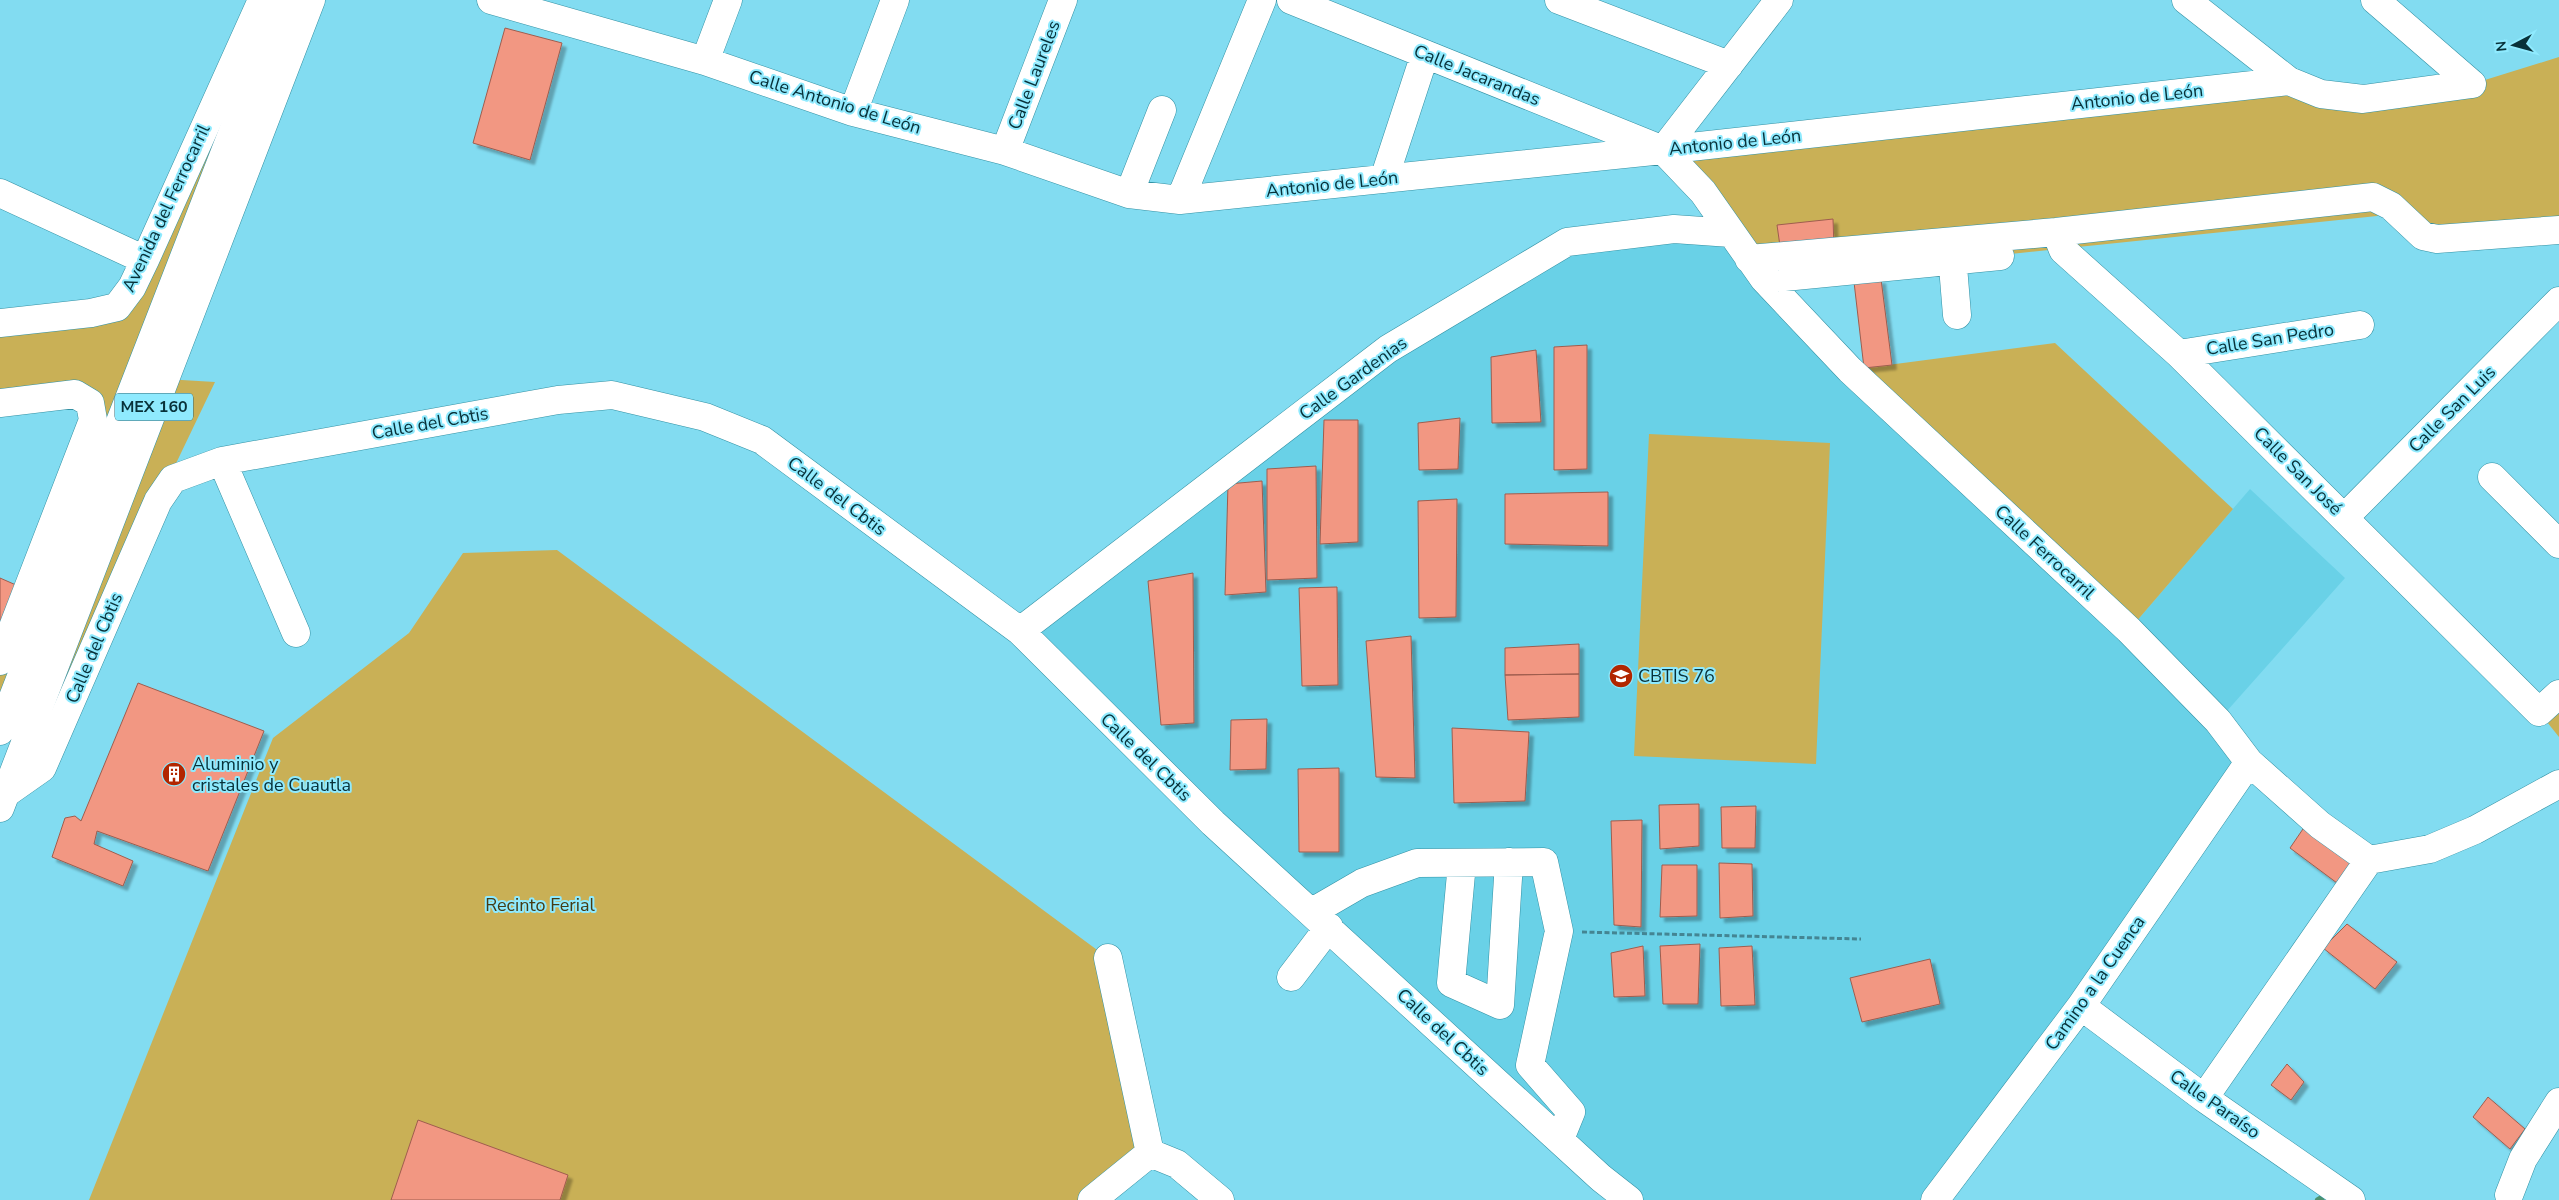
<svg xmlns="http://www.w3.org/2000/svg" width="2559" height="1200" font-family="'Nunito Sans',sans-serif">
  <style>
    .built { fill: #69d1e7 }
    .green { fill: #c9b056 }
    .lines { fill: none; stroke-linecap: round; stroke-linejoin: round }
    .stream { stroke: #4d936f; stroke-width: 6 }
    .building { fill: #f29782; stroke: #9f5d4e; filter: url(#shadow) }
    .minor-casing { stroke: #3291a4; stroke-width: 29 }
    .major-casing { stroke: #3291a4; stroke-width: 29 }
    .path { stroke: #448593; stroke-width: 3; stroke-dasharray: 5 2.5; stroke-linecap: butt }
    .minor { stroke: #fff; stroke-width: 28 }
    .major { stroke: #fff; stroke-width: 28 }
    .labels { text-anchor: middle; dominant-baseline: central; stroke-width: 4; stroke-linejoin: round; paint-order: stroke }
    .shield { fill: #8feafe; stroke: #306874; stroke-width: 1 }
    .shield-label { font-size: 16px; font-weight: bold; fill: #083139 }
    .street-label { font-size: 18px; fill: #083139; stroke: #8feafe }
    .poi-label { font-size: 18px; fill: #083139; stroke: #8feafe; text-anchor: start }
    .park-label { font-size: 18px; fill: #453b13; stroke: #8feafe }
  </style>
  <defs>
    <filter id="shadow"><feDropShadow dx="4.5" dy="4.5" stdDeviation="1" flood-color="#0004"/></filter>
  </defs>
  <rect width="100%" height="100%" fill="#82dcf1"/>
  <path class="built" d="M1736,238L2129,630L2250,489L2345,578L2218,721L2249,762L1930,1200H1633L1020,631L1363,369L1567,242Z"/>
  <path class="green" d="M284,0L0,730V661L90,403H0V323L117,306Z
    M2559,57V230L2437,239L2391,206L2377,216L1953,260L1749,259L1663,150L2289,81L2321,94L2472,84Z
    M2055,343L2233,509L2129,630L1850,370Z
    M165,379L215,382L158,501L42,768L5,793Z
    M1649,434L1830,443L1816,764L1634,756Z
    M557,550L1108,958L1150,1153L1091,1200H89L273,738L409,633L463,553Z
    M2559,694V737L2539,712Z"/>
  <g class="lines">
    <path class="stream" d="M2318,1200L2328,1194"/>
  </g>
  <path class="building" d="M505,28L562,43L530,160L473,143Z
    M1833,219L1834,247L1781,253L1777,225Z
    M1881,279L1892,365L1864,368L1854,282Z
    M1587,345V469L1554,470V347Z
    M1536,350L1541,422L1492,423L1491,357Z
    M1460,418L1458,469L1419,470L1418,423Z
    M1324,420H1358V542L1320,544Z
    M1316,466L1317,578L1267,580V469Z
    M1262,481L1266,592L1225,595L1228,484Z
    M1608,492V546L1505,544V494Z
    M1457,499L1456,617L1419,618L1418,501Z
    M1193,573L1194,723L1161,725L1148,581Z
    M0,578L16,585L0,627Z
    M1337,587L1338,685L1302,686L1299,588Z
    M1411,636L1415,778L1376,777L1366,641Z
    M1579,644V674L1505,675V648Z
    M1579,674V717L1508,720L1505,675Z
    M138,683L264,731L208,871L97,831L94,844L133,861L123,886L52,857L65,818L75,816L81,821Z
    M1267,719L1266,769L1230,770L1231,720Z
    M1452,728L1529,732L1525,801L1454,803Z
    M1339,768V852H1299L1298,769Z
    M1699,804V846L1660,849L1659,805Z
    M1756,806L1755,848H1722L1721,807Z
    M1642,820L1641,927L1614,925L1611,821Z
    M2305,826L2352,861L2337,883L2290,848Z
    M1719,863L1752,864L1753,916L1720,918Z
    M1662,865H1697V916L1660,917Z
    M2347,924L2397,962L2375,989L2323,948Z
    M1700,944L1698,1004H1663L1660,946Z
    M1643,946L1645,996L1614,997L1611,953Z
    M1752,946L1755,1005L1721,1006L1719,948Z
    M1930,959L1940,1004L1862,1022L1850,978Z
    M2287,1064L2304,1082L2291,1100L2271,1085Z
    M2488,1097L2525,1129L2510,1149L2473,1117Z
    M418,1120L568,1175L560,1200H391Z"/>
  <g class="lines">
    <g class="minor-casing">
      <path id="minor" d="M491,0L705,61L853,112L1005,151L1129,194L1180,200L1663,150L2289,81
        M1291,0L1663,150L1703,192L1764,279L1850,370L2129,630L2218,721L2249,762L2320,825L2369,860
        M1559,0L1729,65
        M2186,0L2289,81L2321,94L2363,99L2472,84
        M2375,0L2472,84
        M705,61L728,0
        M853,112L895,0
        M1663,150L1779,0
        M1005,151L1063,0
        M1384,179L1425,54
        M0,193L145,260
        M1129,194L1162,110
        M1180,200L1262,0
        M2056,232L2063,250L2179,354L2539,712L2559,694
        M1951,242L1957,315
        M1749,259L2056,232L2373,197L2391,206L2423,236L2437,239L2559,230
        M1764,279L2000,256
        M0,323L91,313L117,307L132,287L145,260L262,0
        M2179,354L2360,325
        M0,403L75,394L90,403L93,420L0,661
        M222,461L296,633
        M2492,477L2559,544
        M2345,517L2559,301
        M1020,631L1388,349L1567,242L1674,229L1731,233
        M0,791L5,794L42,768L158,501L173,479L222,461L558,400L612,395L705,417L762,440L1020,631L1213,823L1601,1178L1629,1200
        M2369,860L2430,849L2475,830L2559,784
        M1462,863L1451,983L1500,1005L1509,862
        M1312,912L1362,883L1417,863L1544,862L1559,931L1530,1065L1571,1112L1560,1139
        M1108,958L1150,1153
        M1291,977L1329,927
        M2081,1006L2204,1098L2351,1200
        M2204,1098L2369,860
        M1150,1153L1177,1164L1220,1200
        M2509,1195L2523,1159L2559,1102
        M1092,1200L1150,1153
        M1935,1200L2081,1006L2249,762"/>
    </g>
    <g class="major-casing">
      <path id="major" d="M0,731L284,0
        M0,808L311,0"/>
    </g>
    <path class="path" d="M1582,932L1861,939"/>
    <use href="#minor" class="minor"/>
    <use href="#major" class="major"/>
  </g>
  <defs>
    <g id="school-disc" transform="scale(1.25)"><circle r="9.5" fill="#b22600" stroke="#8feafe"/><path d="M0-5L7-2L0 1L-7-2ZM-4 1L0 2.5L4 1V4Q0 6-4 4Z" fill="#fff"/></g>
    <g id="building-disc" transform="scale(1.25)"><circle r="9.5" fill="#b22600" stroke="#8feafe"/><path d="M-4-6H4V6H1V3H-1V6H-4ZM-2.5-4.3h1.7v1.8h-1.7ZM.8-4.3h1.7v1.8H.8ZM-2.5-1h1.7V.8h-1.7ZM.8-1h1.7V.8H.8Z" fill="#fff"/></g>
  </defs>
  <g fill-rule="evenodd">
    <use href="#school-disc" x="1621" y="676"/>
    <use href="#building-disc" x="174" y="774"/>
  </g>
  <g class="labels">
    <rect class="shield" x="115" y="393.5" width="78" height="27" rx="4"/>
    <g class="shield-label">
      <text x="154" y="407">MEX 160</text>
    </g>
    <g class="street-label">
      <text transform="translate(1034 75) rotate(-69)">Calle Laureles</text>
      <text transform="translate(1477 75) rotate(22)">Calle Jacarandas</text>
      <text transform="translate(2137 97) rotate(-6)">Antonio de León</text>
      <text transform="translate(835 102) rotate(17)">Calle Antonio de León</text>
      <text transform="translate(1735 142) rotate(-6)">Antonio de León</text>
      <text transform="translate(1332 184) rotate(-6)">Antonio de León</text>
      <text transform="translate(166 208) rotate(-65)">Avenida del Ferrocarril</text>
      <text transform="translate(2270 339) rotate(-9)">Calle San Pedro</text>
      <text transform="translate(1353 378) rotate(-36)">Calle Gardenias</text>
      <text transform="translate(2452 409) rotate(-45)">Calle San Luis</text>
      <text transform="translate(430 423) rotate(-10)">Calle del Cbtis</text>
      <text transform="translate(2298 471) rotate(45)">Calle San José</text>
      <text transform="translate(837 496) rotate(37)">Calle del Cbtis</text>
      <text transform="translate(2045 552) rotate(43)">Calle Ferrocarril</text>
      <text transform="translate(94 648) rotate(-67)">Calle del Cbtis</text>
      <text transform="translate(1146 757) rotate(44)">Calle del Cbtis</text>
      <text transform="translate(2095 983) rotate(-55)">Camino a la Cuenca</text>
      <text transform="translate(1443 1032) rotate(43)">Calle del Cbtis</text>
      <text transform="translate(2215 1104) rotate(35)">Calle Paraíso</text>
    </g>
    <g class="poi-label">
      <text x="1638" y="676">CBTIS 76</text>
      <text x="192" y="764">Aluminio y<tspan x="192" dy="21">cristales de Cuautla</tspan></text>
    </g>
    <g class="park-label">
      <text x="540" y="905">Recinto Ferial</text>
    </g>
  </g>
  <g transform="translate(2514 45) rotate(264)" stroke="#8feafe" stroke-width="4" paint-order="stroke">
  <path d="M0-4L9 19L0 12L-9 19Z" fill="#083139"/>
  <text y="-8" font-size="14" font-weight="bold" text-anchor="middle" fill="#083139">N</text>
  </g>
</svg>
